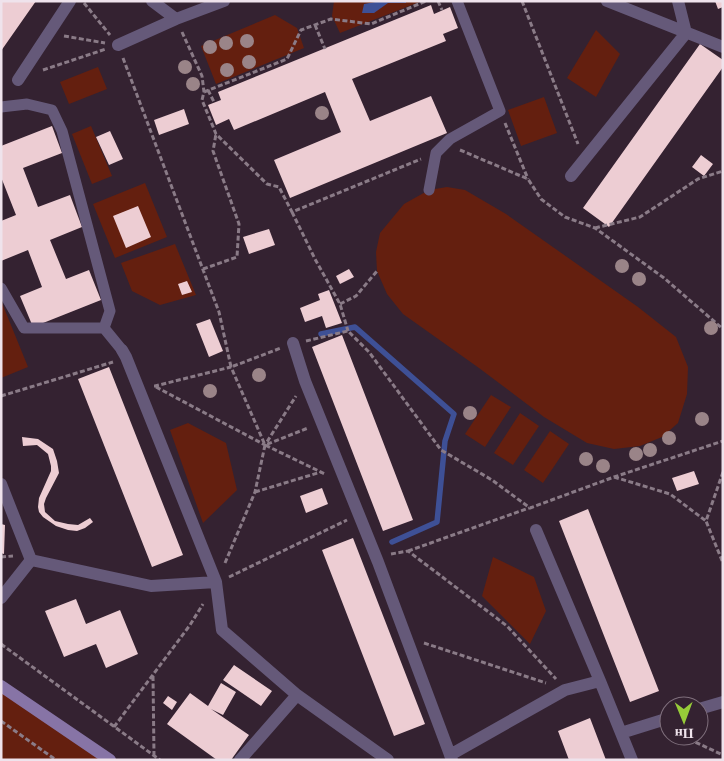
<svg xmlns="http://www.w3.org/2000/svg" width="724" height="761" font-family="Georgia,serif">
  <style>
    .green { fill: #641f0f }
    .water { fill: #3e5096 }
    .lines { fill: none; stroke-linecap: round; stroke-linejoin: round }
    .stream { stroke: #3e5096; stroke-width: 5.5 }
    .building { fill: #edcdd3 }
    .path { stroke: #8a7b87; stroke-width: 3; stroke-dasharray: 5 2.5; stroke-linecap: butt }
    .lane { stroke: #655979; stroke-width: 11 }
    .street { stroke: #655979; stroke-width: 12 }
    .secondary { stroke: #8774a6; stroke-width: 12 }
    .tree { fill: #9a8488 }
  </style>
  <rect width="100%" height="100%" fill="#342231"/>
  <path class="green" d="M334,1H422L340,33L332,16Z
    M275,15L297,28L304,48L216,84L201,46Z
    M596,30L620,54L596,97L567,78Z
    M98,67L107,89L69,104L60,82Z
    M544,97L557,133L521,146L508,110Z
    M91,126L112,176L92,184L72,134Z
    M145,183L167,237L115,258L93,204Z
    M447,187L465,190L506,214L638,307L676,337L688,367L687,394L678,423L662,437L640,446L614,449L587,443L544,417L479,368L403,314L387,294L377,271L376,252L380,233L404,204L429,190Z
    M175,244L196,295L160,305L132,291L121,263Z
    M2,303L28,367L1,378V304Z
    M491,395L511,407L485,447L465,434Z
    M520,413L539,426L513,465L494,453Z
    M188,423L226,443L237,490L203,523L170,430Z
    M550,431L569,444L543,483L524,470Z
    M493,557L534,577L546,611L530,644L482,596Z
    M1,686L110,760H1Z"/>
  <path class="water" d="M381,1H406V3H388L374,13H362L364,4Z"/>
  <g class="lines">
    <path class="stream" d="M321,334L355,327L454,414L445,441L437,522L392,542"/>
  </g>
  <path class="building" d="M1,1H36L1,51Z
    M715,1H723V7L718,9Z
    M431,5L434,14L450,7L458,28L443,34L446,41L352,79L370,121L431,96L447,133L290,198L274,160L341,132L325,92L234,130L229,119L216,125L208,105L221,100L218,92Z
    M700,44L723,60V67L609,227L583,208Z
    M184,109L189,124L159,135L154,120Z
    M52,126L62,153L23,168L38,207L70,195L82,227L50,240L66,279L89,270L101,300L33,327L20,296L42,287L28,250L1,261V221L16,215L1,177V146Z
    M110,131L123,159L109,165L96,137Z
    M701,155L713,164L704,176L692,167Z
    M138,206L151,237L126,248L113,216Z
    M269,229L275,245L249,254L243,237Z
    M349,269L354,277L340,284L336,276Z
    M187,281L192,292L182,295L178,284Z
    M329,290L342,323L326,328L322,316L305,322L300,308L320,300L318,294Z
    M210,319L223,351L209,357L196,324Z
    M342,335L413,520L383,531L312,347Z
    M109,367L183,555L152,567L78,379Z
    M22,437L38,439L53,449L57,461L59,473L46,498L44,504L45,512L55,521L68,524L78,525L90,518L93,522L85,528L77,531L68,530L56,526L43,517L39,512L38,507L39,498L51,471V466L48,454L37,445L23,446Z
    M694,471L699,484L677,491L672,478Z
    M322,488L328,504L306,513L300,496Z
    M588,509L659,691L630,702L559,521Z
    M1,524L5,525L4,554L1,553Z
    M353,538L425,724L394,736L322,550Z
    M76,599L86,624L120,610L138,654L106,668L96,644L64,657L45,611Z
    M234,665L272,691L261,706L223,680Z
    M221,683L236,692L223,715L211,709L249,735L231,760H217L167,724L190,693L208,706Z
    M168,696L177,702L172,710L163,703Z
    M590,718L606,760H569L558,731Z"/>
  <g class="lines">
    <path class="path" d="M438,1L442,10
      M522,1L578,144
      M84,3L110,35
      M315,25L325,49
      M182,32L202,76L204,92L202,100L216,134L267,184L279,187L292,212L421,159
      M64,36L105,43
      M123,58L219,312L231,367L281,348
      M43,70L106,49
      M208,90L214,102
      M204,92L287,59L301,30L331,19L371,24L426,1
      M505,123L528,179
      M460,150L528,179L541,199L565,217L595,228L664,278L723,329
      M292,212L315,259L340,304L348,331
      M595,228L640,217L698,179L723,171
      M203,269L237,257L239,224L213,151L216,134
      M340,304L356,296L377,271
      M306,341L348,331L369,352L441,450L492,480L530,508L614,477L723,441
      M154,386H155L231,367L265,445L325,474
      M156,387L265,445L296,396
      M1,396L113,362
      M723,472L706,521L723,563
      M614,477L670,494L706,521
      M255,492L321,472
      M408,551L529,508
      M391,554L408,551L507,626L556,679
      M1,557L13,556
      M225,563L255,492L265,445L308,428
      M229,577L347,520
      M424,643L546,683
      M1,644L160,760
      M153,676L154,756
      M1,721L56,760
      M114,727L190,625L203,604
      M682,736L723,755"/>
    <path class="lane" d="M1,107L27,104L52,110L62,131L110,311L104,328
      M429,190L436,153L450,139L500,111L457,1
      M1,288L24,328H104
      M104,328L122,350"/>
    <path class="street" d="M152,1L176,19
      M607,1L723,47
      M118,45L176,19L224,1
      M18,80L70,1
      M571,176L686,33L678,1
      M293,343L305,381L378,562L452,760
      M122,350L126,357L216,582L222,630L297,695L388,760
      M1,484L31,560L1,598
      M536,530L600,681L632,760
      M31,560L151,586L216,582
      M699,709L723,702
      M621,733L669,718
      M450,755L565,690L600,681
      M240,760L297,695"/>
    <path class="secondary" d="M1,686L110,760"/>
  </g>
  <g class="tree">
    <circle cx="247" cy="41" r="7"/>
    <circle cx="226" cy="43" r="7"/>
    <circle cx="210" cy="47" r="7"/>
    <circle cx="249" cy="62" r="7"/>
    <circle cx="185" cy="67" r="7"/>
    <circle cx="227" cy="70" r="7"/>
    <circle cx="193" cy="84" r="7"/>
    <circle cx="322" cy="113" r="7"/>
    <circle cx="622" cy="266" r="7"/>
    <circle cx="639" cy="279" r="7"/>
    <circle cx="711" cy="328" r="7"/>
    <circle cx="259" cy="375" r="7"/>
    <circle cx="210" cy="391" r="7"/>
    <circle cx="470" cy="413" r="7"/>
    <circle cx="702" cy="419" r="7"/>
    <circle cx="669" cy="438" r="7"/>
    <circle cx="650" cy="450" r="7"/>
    <circle cx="636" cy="454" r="7"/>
    <circle cx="586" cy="459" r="7"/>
    <circle cx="603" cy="466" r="7"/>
  </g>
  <rect width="724" height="761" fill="none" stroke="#efe3ec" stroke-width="5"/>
  <g transform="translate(684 721) rotate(179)"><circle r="24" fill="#342231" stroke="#7f6f7c"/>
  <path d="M0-4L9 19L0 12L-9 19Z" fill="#97cc39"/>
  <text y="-8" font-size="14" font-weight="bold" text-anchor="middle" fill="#efe3ec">Пн</text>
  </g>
</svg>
